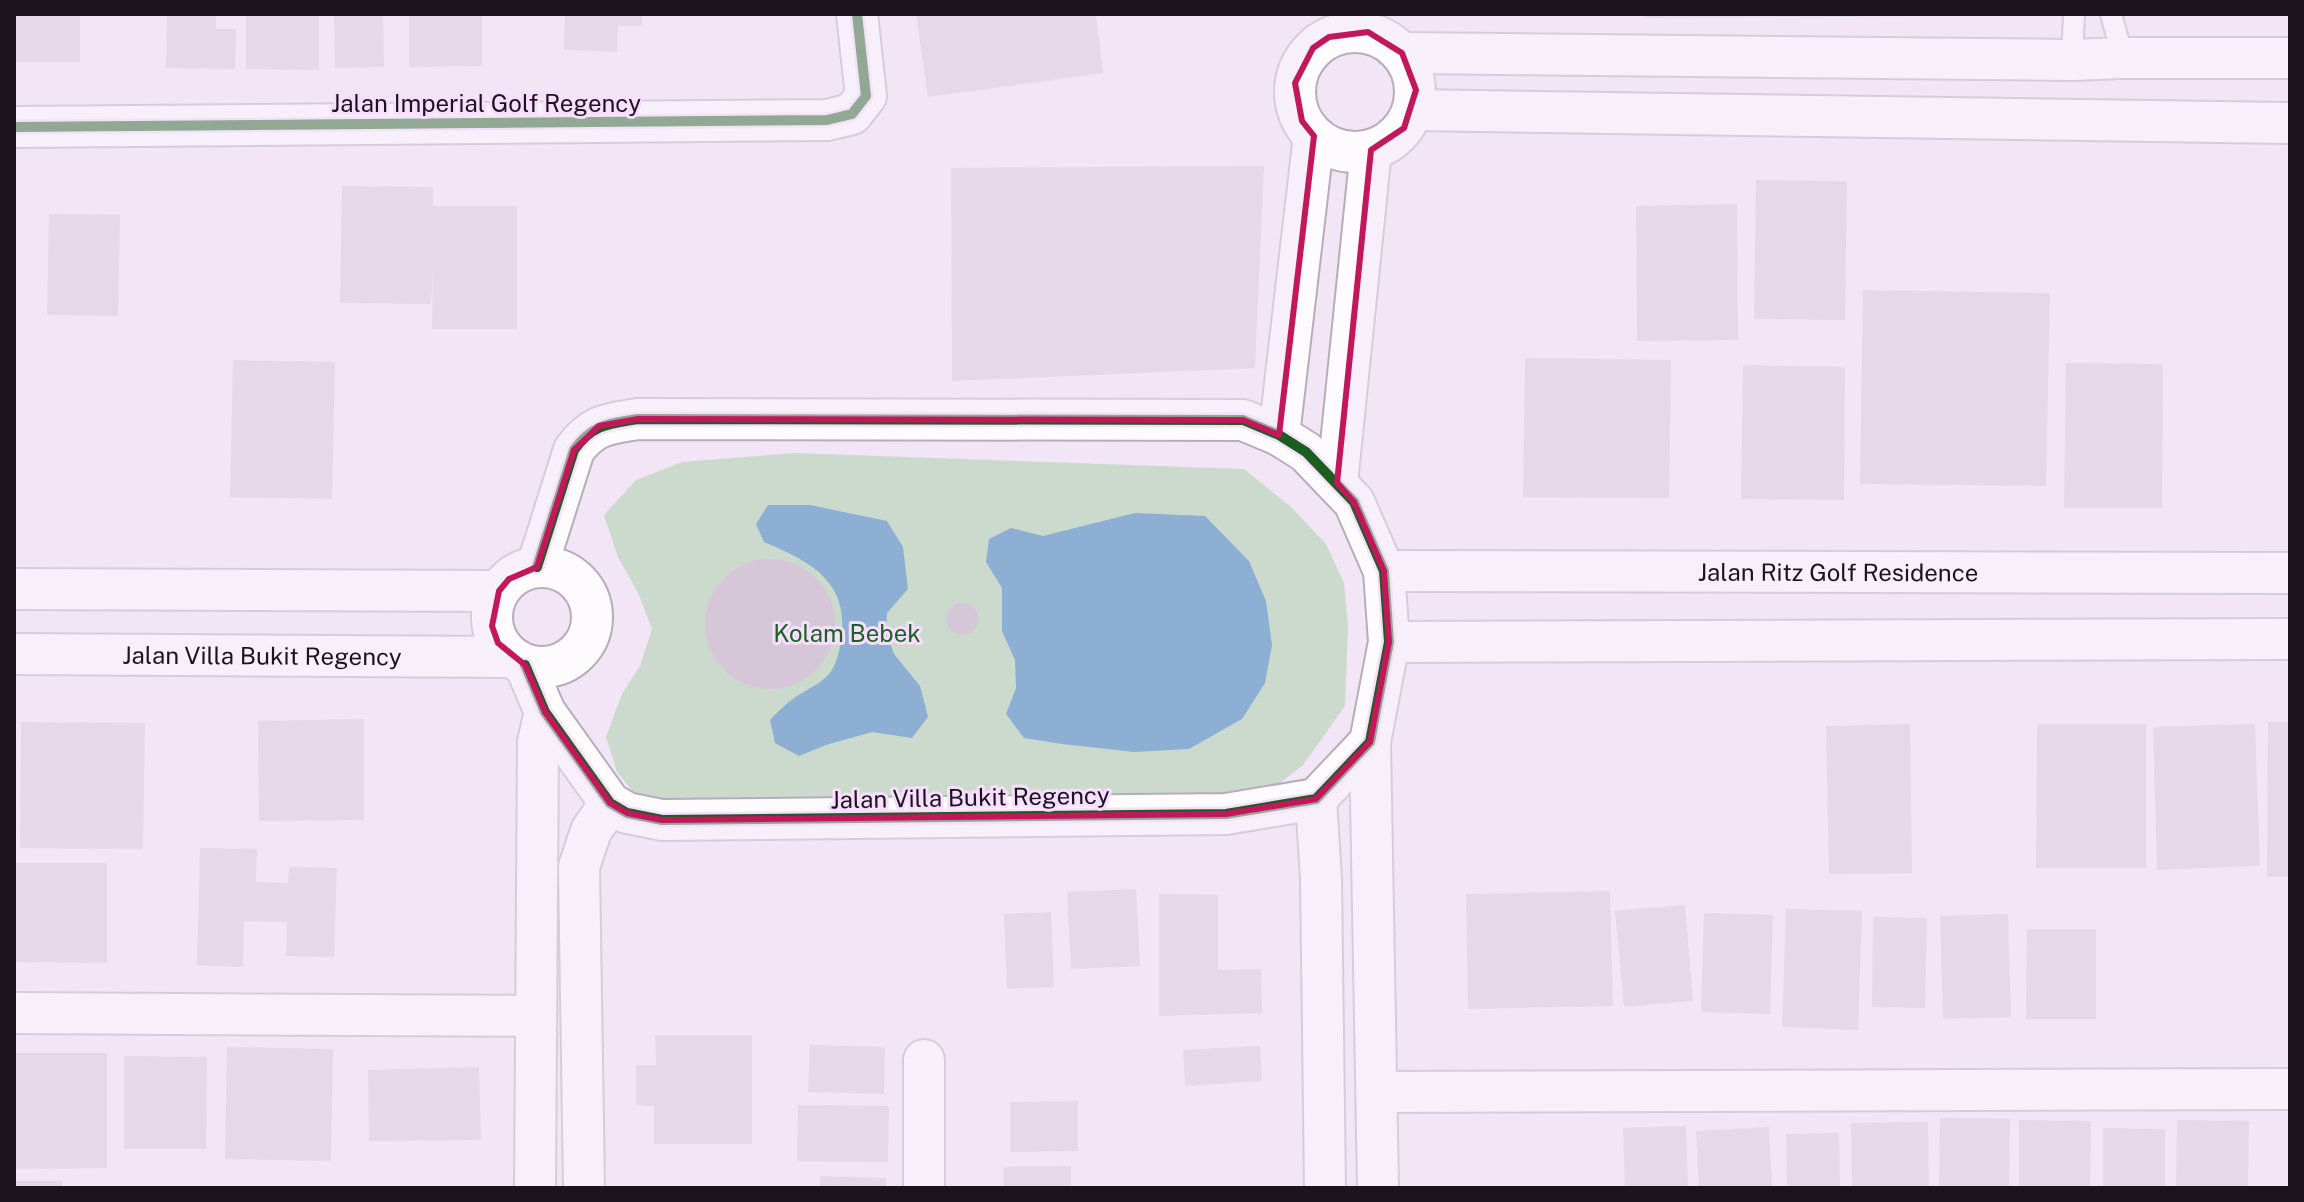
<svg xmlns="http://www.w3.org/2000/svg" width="2304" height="1202" font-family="'Public Sans',sans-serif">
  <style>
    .green { fill: #ccd9cd }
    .water { fill: #8dafd3 }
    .building { fill: #d5c7d8 }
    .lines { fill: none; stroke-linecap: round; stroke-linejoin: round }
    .lane-casing { stroke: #b7adba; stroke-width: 24 }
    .street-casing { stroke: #b7adba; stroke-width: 44 }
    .lane { stroke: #fdfbfe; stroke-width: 20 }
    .street { stroke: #fdfbfe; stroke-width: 40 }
    .cycleway-casing { stroke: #f6defc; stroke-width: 15 }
    .cycleway { stroke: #1b5e20; stroke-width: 10 }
    .marked { fill: none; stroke: #c2185b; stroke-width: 6; stroke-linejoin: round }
    .labels { text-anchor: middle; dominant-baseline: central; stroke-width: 6; stroke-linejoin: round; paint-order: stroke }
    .street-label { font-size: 24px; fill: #1b131d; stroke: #f6defc }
    .park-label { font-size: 24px; fill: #1b6225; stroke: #f6defc }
  </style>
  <rect width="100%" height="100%" fill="#f2e5f5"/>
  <path class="green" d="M1644,14H2058V15L1645,18Z
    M794,453L1244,469L1291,507L1326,544L1344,583L1348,626L1345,706L1303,765L1248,808H672L639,799L617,772L606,737L622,694L640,666L652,629L638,593L618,557L604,515L636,480L682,462Z"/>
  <path class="water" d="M768,505H810L887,521L903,547L908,589L887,613L886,633L894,654L920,686L928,717L912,738L872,732L826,745L799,756L775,743L770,720C777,713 784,705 793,699C803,691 821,684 829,674C836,666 840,650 841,639C850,581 809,561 764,542L756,524Z
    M1135,513L1205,516L1249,561L1266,601L1272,645L1265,683L1242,719L1189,749L1134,752L1062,744L1024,738L1006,714L1016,688L1015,660L1002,631V588L986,562L989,539L1011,528L1043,536Z"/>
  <path class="building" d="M14,14H80V62H14Z
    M167,14H216V29H236L235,69L166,68Z
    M246,14H319V70L246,69Z
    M334,14H383L384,67L335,68Z
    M409,14H482V66L409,67Z
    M565,14H642V26H618L617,52L564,50Z
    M916,14H1096L1103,73L928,97Z
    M1264,166L1255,368L952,381L951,168Z
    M1756,180L1847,181L1845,320L1754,319Z
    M342,186L433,187V206H517V329H432L433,268L431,304L340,303Z
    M1737,204L1738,340L1637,341L1636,206Z
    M49,214L120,215L118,316L47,315Z
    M1863,290L2050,293L2046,486L1860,484Z
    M1525,358L1671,360L1669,498L1523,497Z
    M233,360L335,362L332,499L230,497Z
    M2066,363L2163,364L2162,508H2064Z
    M1743,365L1845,367L1844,500L1741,499Z
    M705 624a65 65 0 1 1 130 0a65 65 0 1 1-130 0Z
    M946 619a16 16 0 1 1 32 0a16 16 0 1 1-32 0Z
    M364,719V820L259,821L258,721Z
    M21,722L145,723L143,849L20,848Z
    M2268,722H2290V877H2267Z
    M1910,724L1912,873L1829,874L1826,726Z
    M2037,724H2146V868H2036Z
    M2255,724L2260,866L2157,870L2153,727Z
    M200,848L257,849L256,882L288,883L289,867L337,868L334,957L286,956L287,922L244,921L243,967L197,965Z
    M14,863H107V963L14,962Z
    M1136,889L1140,966L1071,969L1067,892Z
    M1610,891L1613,1006L1468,1009L1466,894Z
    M1159,894L1218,895V970L1261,969L1262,1013L1159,1016Z
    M1685,905L1693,1001L1624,1007L1615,911Z
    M1786,909L1862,911L1858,1030L1782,1027Z
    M1051,912L1054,987L1007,989L1004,914Z
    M1704,913L1773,915L1770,1014L1701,1012Z
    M2008,914L2011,1017L1943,1019L1940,916Z
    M1873,917L1927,918L1925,1008L1872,1007Z
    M2027,929H2096V1019H2026Z
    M655,1035H752V1144H654V1106L636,1105V1065H656Z
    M810,1045L885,1047L884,1094L808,1092Z
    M1260,1046L1262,1081L1185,1086L1183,1050Z
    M227,1047L333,1049L331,1161L225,1159Z
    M14,1053H107V1168L14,1169Z
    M124,1056L207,1057L206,1149H124Z
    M479,1067L481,1140L369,1141L368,1070Z
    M1078,1101V1151L1010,1152V1102Z
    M798,1105L889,1106L888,1162L797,1161Z
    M1940,1118L2010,1119L2009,1188H1939Z
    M2019,1120L2091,1121L2090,1188H2019Z
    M2177,1120L2249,1121L2248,1188H2176Z
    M1928,1122L1929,1188H1852L1851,1123Z
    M1686,1126L1688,1188H1625L1623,1128Z
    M1769,1127L1772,1188H1699L1696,1131Z
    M2103,1128L2165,1129V1188H2103Z
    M1839,1133L1840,1188H1787L1786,1134Z
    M1071,1166V1188H1004L1003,1167Z
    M820,1176L886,1178V1188H820Z
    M14,1181H62V1188H14Z"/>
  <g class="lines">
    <g class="lane-casing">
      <path id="lane" d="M2111,14L2123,58
        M2072,60L2074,14"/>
    </g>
    <g class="street-casing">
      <g id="street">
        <circle cx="1355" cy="92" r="60"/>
        <path d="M1402,53L2072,60L2123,58H2290"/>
        <path d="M1413,110L2290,123"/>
        <path d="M14,127L827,120L852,114L866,96L857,14"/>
        <path d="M1279,435L1314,136"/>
        <path d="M1337,483L1371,150"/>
        <circle cx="542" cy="617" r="50"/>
        <path id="s1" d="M1384,571L2290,573"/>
        <path d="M14,589L499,591"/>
        <path d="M1389,642L2290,639"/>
        <path id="s2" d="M14,654L511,657"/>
        <path d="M525,665L545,712L610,803L627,813L662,820L1226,814L1316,799L1370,742L1389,642L1384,571L1354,502L1306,452L1279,435L1243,420L638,419C608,424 593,424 574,450L537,567"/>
        <path d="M1370,742L1378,1188"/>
        <path d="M1316,799L1321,879L1325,1188"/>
        <path d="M14,1013L535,1016"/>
        <path d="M924,1060V1188"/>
        <path d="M1377,1092L2290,1089"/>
        <path d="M535,1188L538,742L545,712"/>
        <path d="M584,1188L579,867L591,831L610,803"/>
      </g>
    </g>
    <use href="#lane" class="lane"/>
    <use href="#street" class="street"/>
    <g class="cycleway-casing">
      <path id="cycleway" d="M14,127L827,120L852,114L866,96L857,14
        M525,665L545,712L610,803L627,813L662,820L1226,814L1316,799L1370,742L1389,642L1384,571L1354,502L1306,452L1279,435L1243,420L638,419C608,424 593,424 574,450L537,567"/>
    </g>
    <use href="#cycleway" class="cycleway"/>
  </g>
  <path d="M0 0H2304V1202H0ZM1368,32L1402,53L1416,90L1404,128L1371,150L1337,483L1354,502L1384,571L1389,642L1370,742L1316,799L1226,814L662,820L627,813L610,803L545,712L525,665L498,643L492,626L499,591L509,579L537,567L574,450L599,426L638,419L1243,420L1279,435L1314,136L1302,121L1295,83L1313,48L1329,37Z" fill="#f2e5f5" fill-opacity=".55" fill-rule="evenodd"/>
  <path class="marked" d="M1368,32L1402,53L1416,90L1404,128L1371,150L1337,483L1354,502L1384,571L1389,642L1370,742L1316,799L1226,814L662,820L627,813L610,803L545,712L525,665L498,643L492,626L499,591L509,579L537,567L574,450L599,426L638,419L1243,420L1279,435L1314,136L1302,121L1295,83L1313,48L1329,37Z"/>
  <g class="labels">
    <g class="street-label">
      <text x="486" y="103">Jalan Imperial Golf Regency</text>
      <text stroke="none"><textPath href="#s1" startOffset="454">Jalan Ritz Golf Residence</textPath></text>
      <text stroke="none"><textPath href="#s2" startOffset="248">Jalan Villa Bukit Regency</textPath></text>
      <text transform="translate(970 797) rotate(-1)">Jalan Villa Bukit Regency</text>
    </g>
    <g class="park-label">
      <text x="847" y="633">Kolam Bebek</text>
    </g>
  </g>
  <rect width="2304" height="1202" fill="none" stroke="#1b131d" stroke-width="32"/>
</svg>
